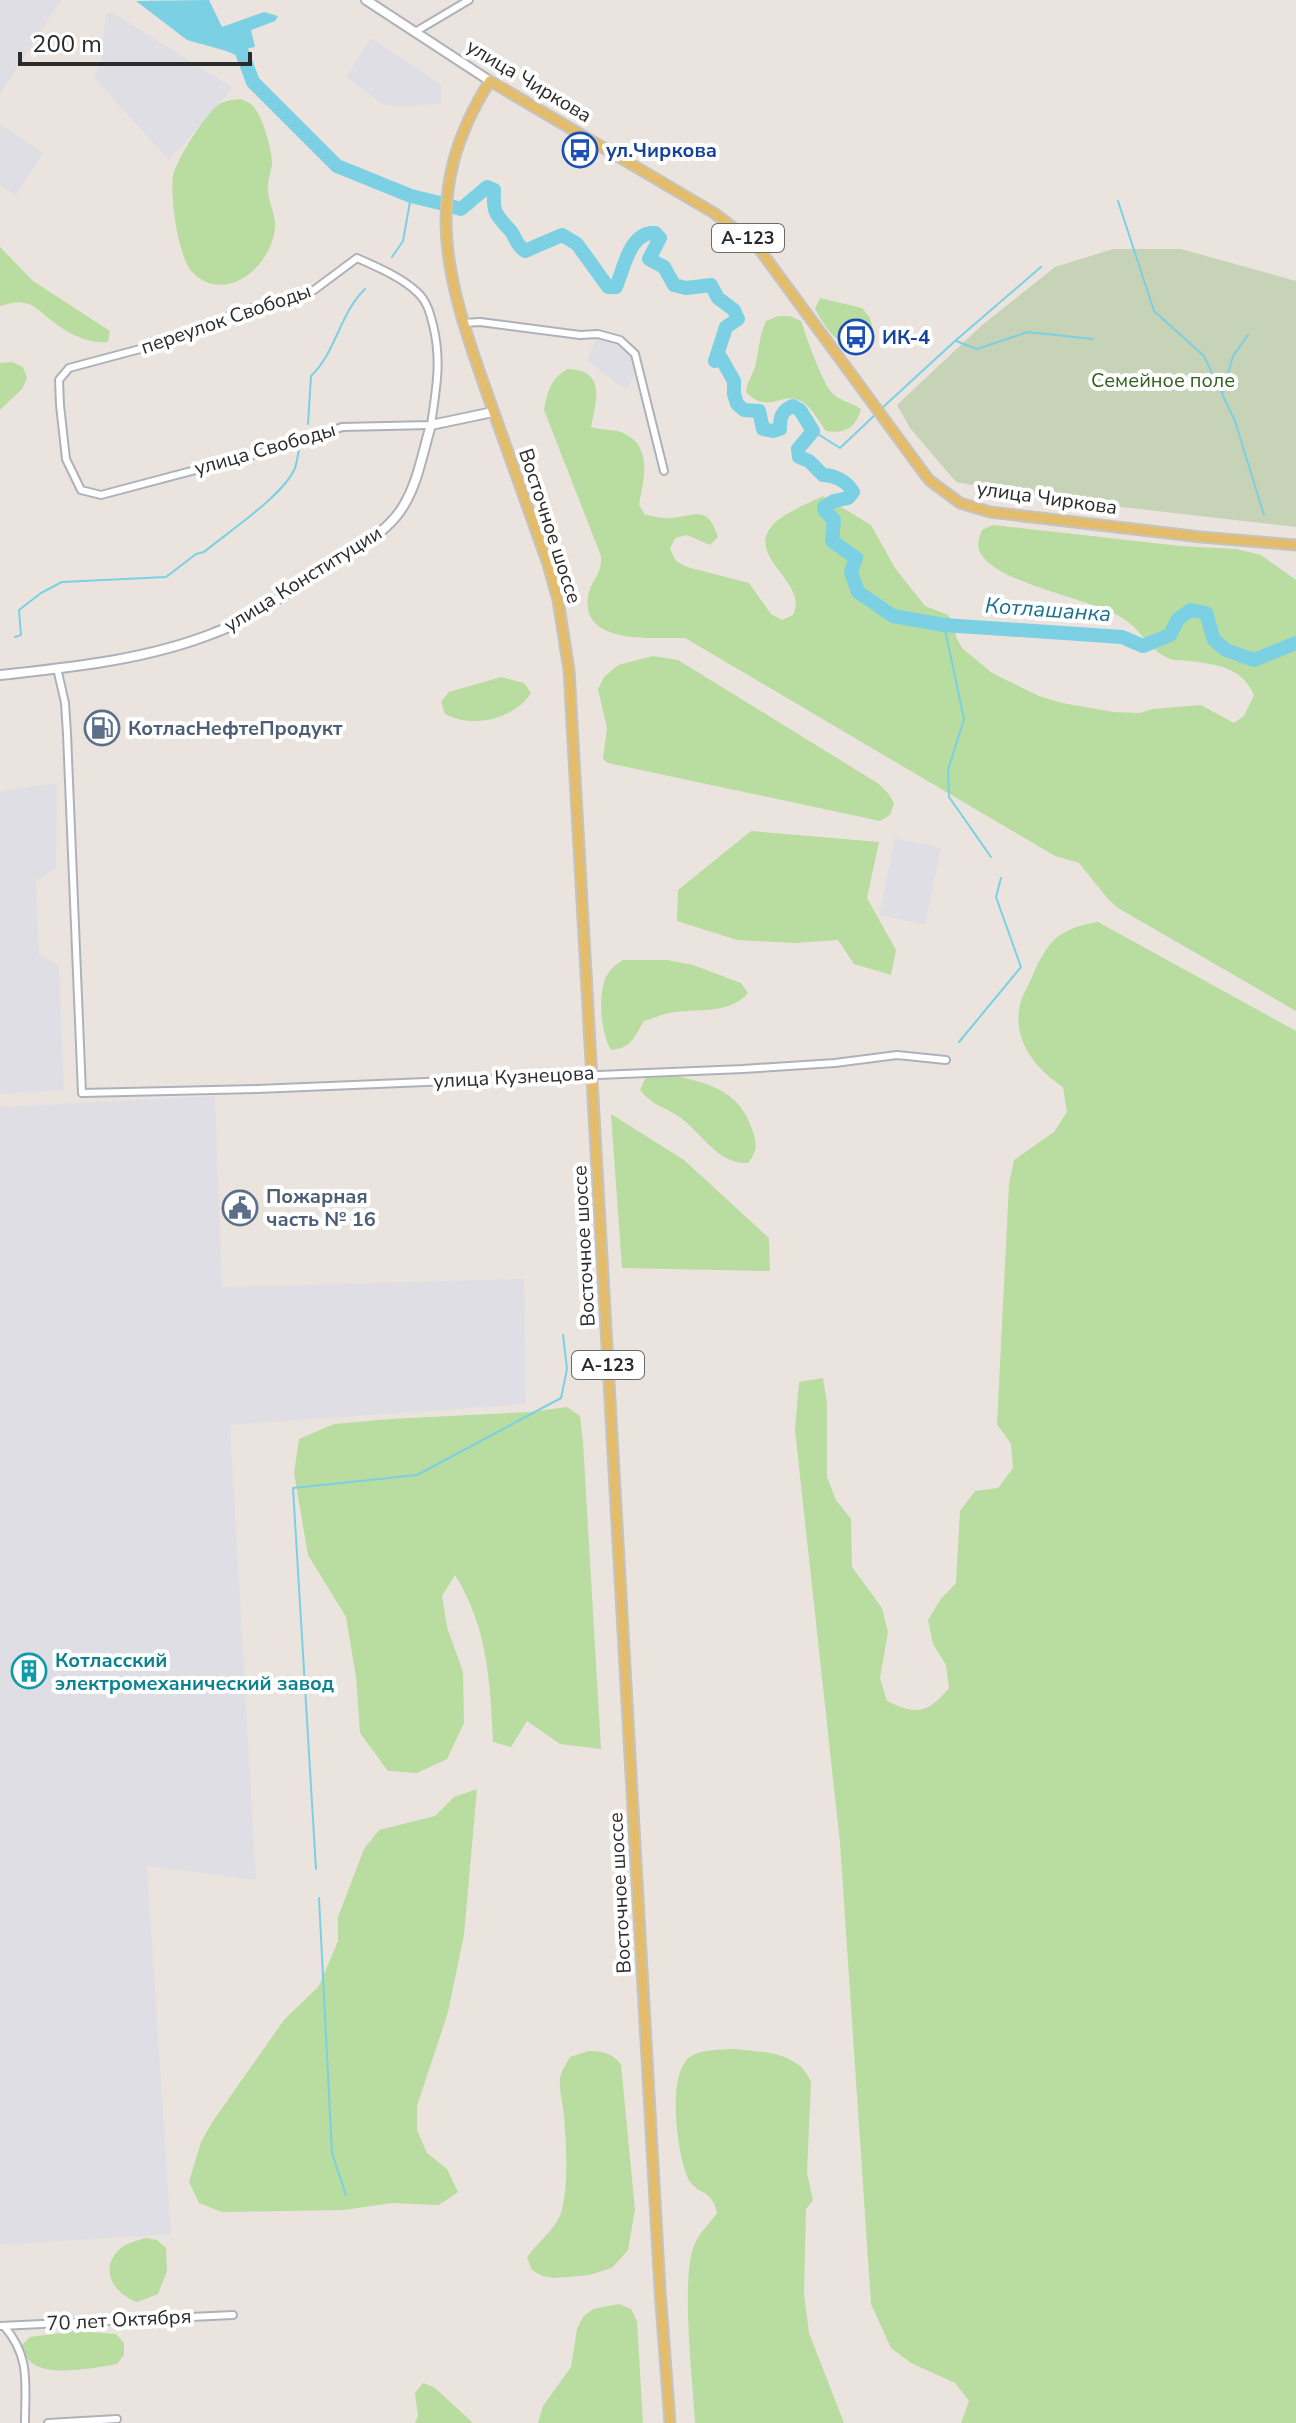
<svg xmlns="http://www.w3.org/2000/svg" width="1296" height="2423" font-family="'Nunito Sans',sans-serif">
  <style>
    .industrial { fill: #dfdee4 }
    .green { fill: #b9dca0 }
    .cemetery { fill: #c7d3b7 }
    .water { fill: #7bd0e3 }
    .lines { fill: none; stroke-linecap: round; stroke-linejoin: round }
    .stream { stroke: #7bd0e3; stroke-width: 2 }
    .river { stroke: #7bd0e3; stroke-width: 14 }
    .minor-casing { stroke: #aeb1ba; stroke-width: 10 }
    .secondary-casing { stroke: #aeb1ba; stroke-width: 12 }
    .primary-casing { stroke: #c4c4c4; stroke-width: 13 }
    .minor { stroke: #fff; stroke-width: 6 }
    .secondary { stroke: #fff; stroke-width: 8 }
    .primary { stroke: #e3bd6b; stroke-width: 9 }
    .labels { text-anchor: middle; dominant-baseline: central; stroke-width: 8; stroke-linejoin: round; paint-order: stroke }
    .shield { fill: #fff; stroke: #6b6b6b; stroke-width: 2 }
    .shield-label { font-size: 18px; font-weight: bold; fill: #2b2b2b }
    .street-label { font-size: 20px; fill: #2b2b2b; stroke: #fff }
    .transit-label { font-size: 20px; font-weight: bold; fill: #164399; stroke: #fff; text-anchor: start }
    .park-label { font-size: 20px; fill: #346121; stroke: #fff }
    .service-label { font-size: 20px; font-weight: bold; fill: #4e5e75; stroke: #fff; text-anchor: start }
    .culture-label { font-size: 20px; font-weight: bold; fill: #0d838f; stroke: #fff; text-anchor: start }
    .water-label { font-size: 22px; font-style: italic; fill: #1b708e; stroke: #fff }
  </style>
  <rect width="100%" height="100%" fill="#ebe4de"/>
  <path class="industrial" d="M0,0H61L0,94Z
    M112,12L233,88L169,160L94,78L101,60L106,14Z
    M371,38L441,84V104L400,107L384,105L346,77Z
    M0,124L43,153L16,195L0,185Z
    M597,338H603L633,355L636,373L626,390L587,360Z
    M57,783L56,868L36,881L39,954L59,966L64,1090L0,1094V791Z
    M895,838L941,848L925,925L879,915Z
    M215,1096L222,1287L524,1279L526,1404L230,1425L256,1880L147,1866L171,2234L0,2245V1107Z"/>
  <path class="green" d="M241,99C245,101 249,102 252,105C262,114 272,149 272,162C272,170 268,178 268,186C267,198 274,210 275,223C276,252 246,291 213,284C202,282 190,273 186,262C177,242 170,199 173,177C175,161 205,115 218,105C225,100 233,100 241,99Z
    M0,247L33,281L110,331L108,342C87,344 67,333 51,320C42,314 36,305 25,303C17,301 8,304 0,306Z
    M820,298L862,308L870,318L873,329C853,369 827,331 815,309Z
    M778,316H790L801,321C807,338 822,383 833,394C841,401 852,403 861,409C856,428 845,434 826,431C819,422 811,406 801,401C781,390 769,416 746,392C747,382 752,376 755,367C759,351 759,336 766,321Z
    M12,362L23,367L27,378L22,389L0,410V363Z
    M568,369C607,370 596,402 591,427C603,431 616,428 627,435C653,449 643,482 639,505L645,515C654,516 663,519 672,518C696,515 708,505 718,537L710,545L687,535L675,538L670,549L676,561L687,567L749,583L771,614L782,620L793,615C794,613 796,605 796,603C794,574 742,550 778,520C791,510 809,503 823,496L871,525L895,568L925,606L948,615L955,625L956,637L962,648L992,673L1039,696L1062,703L1113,712L1140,713L1152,709L1201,705L1234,723L1244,716L1254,695C1242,667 1216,664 1188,661C1183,660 1175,661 1170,659C1150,651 1141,630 1124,619C1091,598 1000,585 981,554C976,546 979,538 982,530L993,525L1180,546L1236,549L1261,555L1296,580V1011L1118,908L1108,899L1079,863L1055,856L685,638C655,637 581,646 588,597C590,580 602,577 601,556L544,410C548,391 550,379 568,369Z
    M653,656L678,660L879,784L888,793L894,803L890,815L880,821L608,763L603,759L607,728L598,689L604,677L618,665Z
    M501,677L524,683L531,693C515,719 471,729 445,714L441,702L449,692Z
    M751,831L879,842L867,898L896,950L891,975L854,964L838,940L794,943L737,940L677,921L678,890Z
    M1098,922L1296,1031V2423H961L969,2401L955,2383L911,2363L891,2348L871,2304L840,1843L795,1430L799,1382L823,1378L827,1403V1477L836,1500L851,1519L852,1567L882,1608L888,1632L880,1678L887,1701C917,1716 928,1713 949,1688L946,1665L933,1644L928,1620L940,1600L956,1583L960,1511L975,1491L998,1488L1013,1468L1011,1444L997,1424L1009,1184L1014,1160L1054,1132L1067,1112L1063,1087C1036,1069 1012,1041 1020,1005C1022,996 1028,986 1032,977C1048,940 1058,929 1098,922Z
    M623,960H667L693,965L741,983L748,993C730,1015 695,1008 669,1013C660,1015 652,1019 644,1021C634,1037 632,1048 611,1050C601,1033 598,998 605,979C609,970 615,965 623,960Z
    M656,1071C696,1082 737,1083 752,1129C757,1144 758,1150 748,1163C719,1165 702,1134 681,1118C666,1107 652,1106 640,1090L645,1079Z
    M611,1114L684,1160L769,1238L770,1271L622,1268Z
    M567,1407L580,1416L583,1442L601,1749L560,1744L527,1721L511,1747L493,1742C490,1681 488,1628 455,1575L442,1596L447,1627L463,1672L464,1723L447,1759L417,1773L388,1771L360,1733L356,1677L346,1617L308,1555L294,1473L299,1439L334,1424L390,1419L530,1412Z
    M477,1789L464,1935L448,2012L417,2106V2130L427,2153L447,2169L458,2192L439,2205L392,2203L344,2210L222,2212L199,2203L189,2182L201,2142L213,2121L284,2020L319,1986L338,1941V1917L364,1849L379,1830L435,1816L454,1797Z
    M735,2049C763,2052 799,2052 811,2082L807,2173L813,2200L806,2209L804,2294L809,2333L844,2423H695C693,2384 680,2274 695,2243C700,2232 710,2223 717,2213C712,2187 695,2196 687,2176C677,2152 666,2072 691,2056C703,2049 721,2050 735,2049Z
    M589,2051C604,2051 611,2053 621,2064L635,2210L628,2250L612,2268L589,2275L554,2278L542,2276L532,2270L527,2258C537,2241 558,2229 562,2209C569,2180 566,2145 564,2116C563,2104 559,2091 560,2079C561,2071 566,2064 570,2057Z
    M146,2238L157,2240L166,2248L167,2271L158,2294L137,2302C113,2293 97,2268 122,2247C128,2243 139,2240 146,2238Z
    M619,2304L631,2309L637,2321L643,2423H538L543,2406L571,2367L577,2329L583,2317L593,2309Z
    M76,2331L116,2334L124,2343V2355L117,2364C95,2368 49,2377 32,2363C26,2359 24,2353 21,2346L30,2337Z
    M423,2383L434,2387L473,2423H415L418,2416L415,2393Z"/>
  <path class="cemetery" d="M1113,249H1181L1296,281V527L1122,507L1003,491L956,482L910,428L897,405L981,326L1055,267Z"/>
  <path class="water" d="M209,0L222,27L264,12L278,16L275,21L251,30L255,47L230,52L187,40L136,1Z"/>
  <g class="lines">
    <path class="stream" d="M1118,201L1154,311L1204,356L1235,421L1264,515
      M392,257L403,241L411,196
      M956,341L977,349L1028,332L1093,339
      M1223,392L1233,356L1248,335
      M881,409L955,341L1041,267
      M308,424L311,376C336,352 340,313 365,289
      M813,431L840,448L877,413
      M944,625L964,719L948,770L949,797L991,857
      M15,637L21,635L19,610L41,593L62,582L166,577L196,554L204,552C228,532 284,495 295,468C297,462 298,455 299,449
      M959,1042L1021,967L996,897L1001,878
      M316,1869L293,1488L417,1475L561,1398L567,1369L563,1335
      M319,1898L332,2153L346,2195"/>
    <path class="river" d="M226,43L241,50L253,82L337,166L411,196L440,203
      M454,207L461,209L487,187L494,190C493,213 495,214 510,230C516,237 516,245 525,251L562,235L577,244L608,287H616C624,268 630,231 655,233L660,238L649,259L664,267L674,285L686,288L711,285L718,298L734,310L738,319L726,327L715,361L721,358L734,381V394L737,404L744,410L759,411L763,429L773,431L780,429C780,417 781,411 793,406L800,410L813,431L798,449L799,457L809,461L823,475C834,475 847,481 853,492L848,498L834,501L824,507L825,511L834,520L832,541L856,558L851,572L858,592L893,616L944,625L1122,637L1143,646L1170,635L1178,619L1191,610L1206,613L1214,640L1226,650L1254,660L1296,643"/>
    <g class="minor-casing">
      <path id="minor" d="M415,32L469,0
        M357,258C377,267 401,277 417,292C427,301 430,313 433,325C442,361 436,389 431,425L342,427L305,441L101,495L81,490L66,459L60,405L59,380L69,368L155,345L242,311L314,290Z
        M463,323L480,322L580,335L598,334L620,340L635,354L664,471
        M57,668L65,703L67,734L82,1093L257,1089L743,1069L835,1063L897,1055L946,1060
        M0,2326L233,2315
        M4,2326C31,2357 25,2384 25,2423
        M48,2423L117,2419"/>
    </g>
    <g class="secondary-casing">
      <path id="secondary" d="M366,0L490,81
        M0,675C72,667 146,660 214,633C252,619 294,588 329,566C355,549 388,533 404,505C418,482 423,451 431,425L493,412"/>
    </g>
    <g class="primary-casing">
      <path id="primary" d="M670,2423L660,2290L569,670L558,600L548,564C528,508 508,452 488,396C447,280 418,194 490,81L714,213L757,246L929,480L960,503L990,512L1201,537L1296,545"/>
    </g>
    <use href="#minor" class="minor"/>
    <use href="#secondary" class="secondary"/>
    <use href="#primary" class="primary"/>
  </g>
  <defs>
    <g id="bus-ring" transform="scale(1.8)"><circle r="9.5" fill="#fff" stroke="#1a4fb4" stroke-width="1.5"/><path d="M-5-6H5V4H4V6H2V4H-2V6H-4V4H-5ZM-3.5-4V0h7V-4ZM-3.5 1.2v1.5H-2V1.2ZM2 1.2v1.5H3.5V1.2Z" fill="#1a4fb4"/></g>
    <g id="fuel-ring" transform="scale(1.8)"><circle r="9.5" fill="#fff" stroke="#5c6f8a" stroke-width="1.5"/><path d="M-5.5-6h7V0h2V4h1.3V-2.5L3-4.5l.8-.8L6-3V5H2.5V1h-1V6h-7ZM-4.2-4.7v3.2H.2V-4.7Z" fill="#5c6f8a"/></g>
    <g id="civic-ring" transform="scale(1.8)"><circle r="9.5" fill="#fff" stroke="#5c6f8a" stroke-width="1.5"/><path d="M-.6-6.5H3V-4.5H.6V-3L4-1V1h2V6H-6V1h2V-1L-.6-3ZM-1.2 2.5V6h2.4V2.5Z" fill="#5c6f8a"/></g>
    <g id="building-ring" transform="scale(1.8)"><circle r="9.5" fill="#fff" stroke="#0f9aa8" stroke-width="1.5"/><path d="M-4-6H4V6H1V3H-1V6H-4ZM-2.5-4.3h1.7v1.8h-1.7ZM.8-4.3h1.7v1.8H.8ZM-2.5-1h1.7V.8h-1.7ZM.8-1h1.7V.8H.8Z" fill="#0f9aa8"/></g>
  </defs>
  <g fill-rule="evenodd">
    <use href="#bus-ring" x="580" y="150"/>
    <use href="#bus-ring" x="856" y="337"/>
    <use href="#fuel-ring" x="102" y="728"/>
    <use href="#civic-ring" x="240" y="1208"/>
    <use href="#building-ring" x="29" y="1671"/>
  </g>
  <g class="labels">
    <g class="shield">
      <rect x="712" y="224" width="72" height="28" rx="6"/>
      <rect x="572" y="1351" width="72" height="28" rx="6"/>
    </g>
    <g class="shield-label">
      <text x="748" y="238">А-123</text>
      <text x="608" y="1365">А-123</text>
    </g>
    <g class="street-label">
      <text transform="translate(529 81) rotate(31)">улица Чиркова</text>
      <text transform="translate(226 319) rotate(-19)">переулок Свободы</text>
      <text transform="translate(265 449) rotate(-16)">улица Свободы</text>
      <text transform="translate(1047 498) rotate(8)">улица Чиркова</text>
      <text transform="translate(550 526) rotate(72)">Восточное шоссе</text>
      <text transform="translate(303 579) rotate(-32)">улица Конституции</text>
      <text transform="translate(514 1077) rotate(-3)">улица Кузнецова</text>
      <text transform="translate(584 1246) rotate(-93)">Восточное шоссе</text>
      <text transform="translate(620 1893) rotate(-93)">Восточное шоссе</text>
      <text transform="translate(119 2320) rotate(-3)">70 лет Октября</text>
    </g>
    <g class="transit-label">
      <text x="606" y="150">ул.Чиркова</text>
      <text x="882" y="337">ИК-4</text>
    </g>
    <g class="park-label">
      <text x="1163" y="380">Семейное поле</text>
    </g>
    <g class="service-label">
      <text x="128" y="728">КотласНефтеПродукт</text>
      <text x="266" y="1196">Пожарная<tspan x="266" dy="23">часть № 16</tspan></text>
    </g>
    <g class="culture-label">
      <text x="55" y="1660">Котласский<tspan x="55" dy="23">электромеханический завод</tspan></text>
    </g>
    <g class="water-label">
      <text transform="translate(1048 610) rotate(4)">Котлашанка</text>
    </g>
  </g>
  <path d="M20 52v12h230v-12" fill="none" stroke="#2b2b2b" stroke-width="4"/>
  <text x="32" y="52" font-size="24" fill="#2b2b2b" stroke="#ffffff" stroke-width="6" paint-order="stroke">200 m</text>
</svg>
